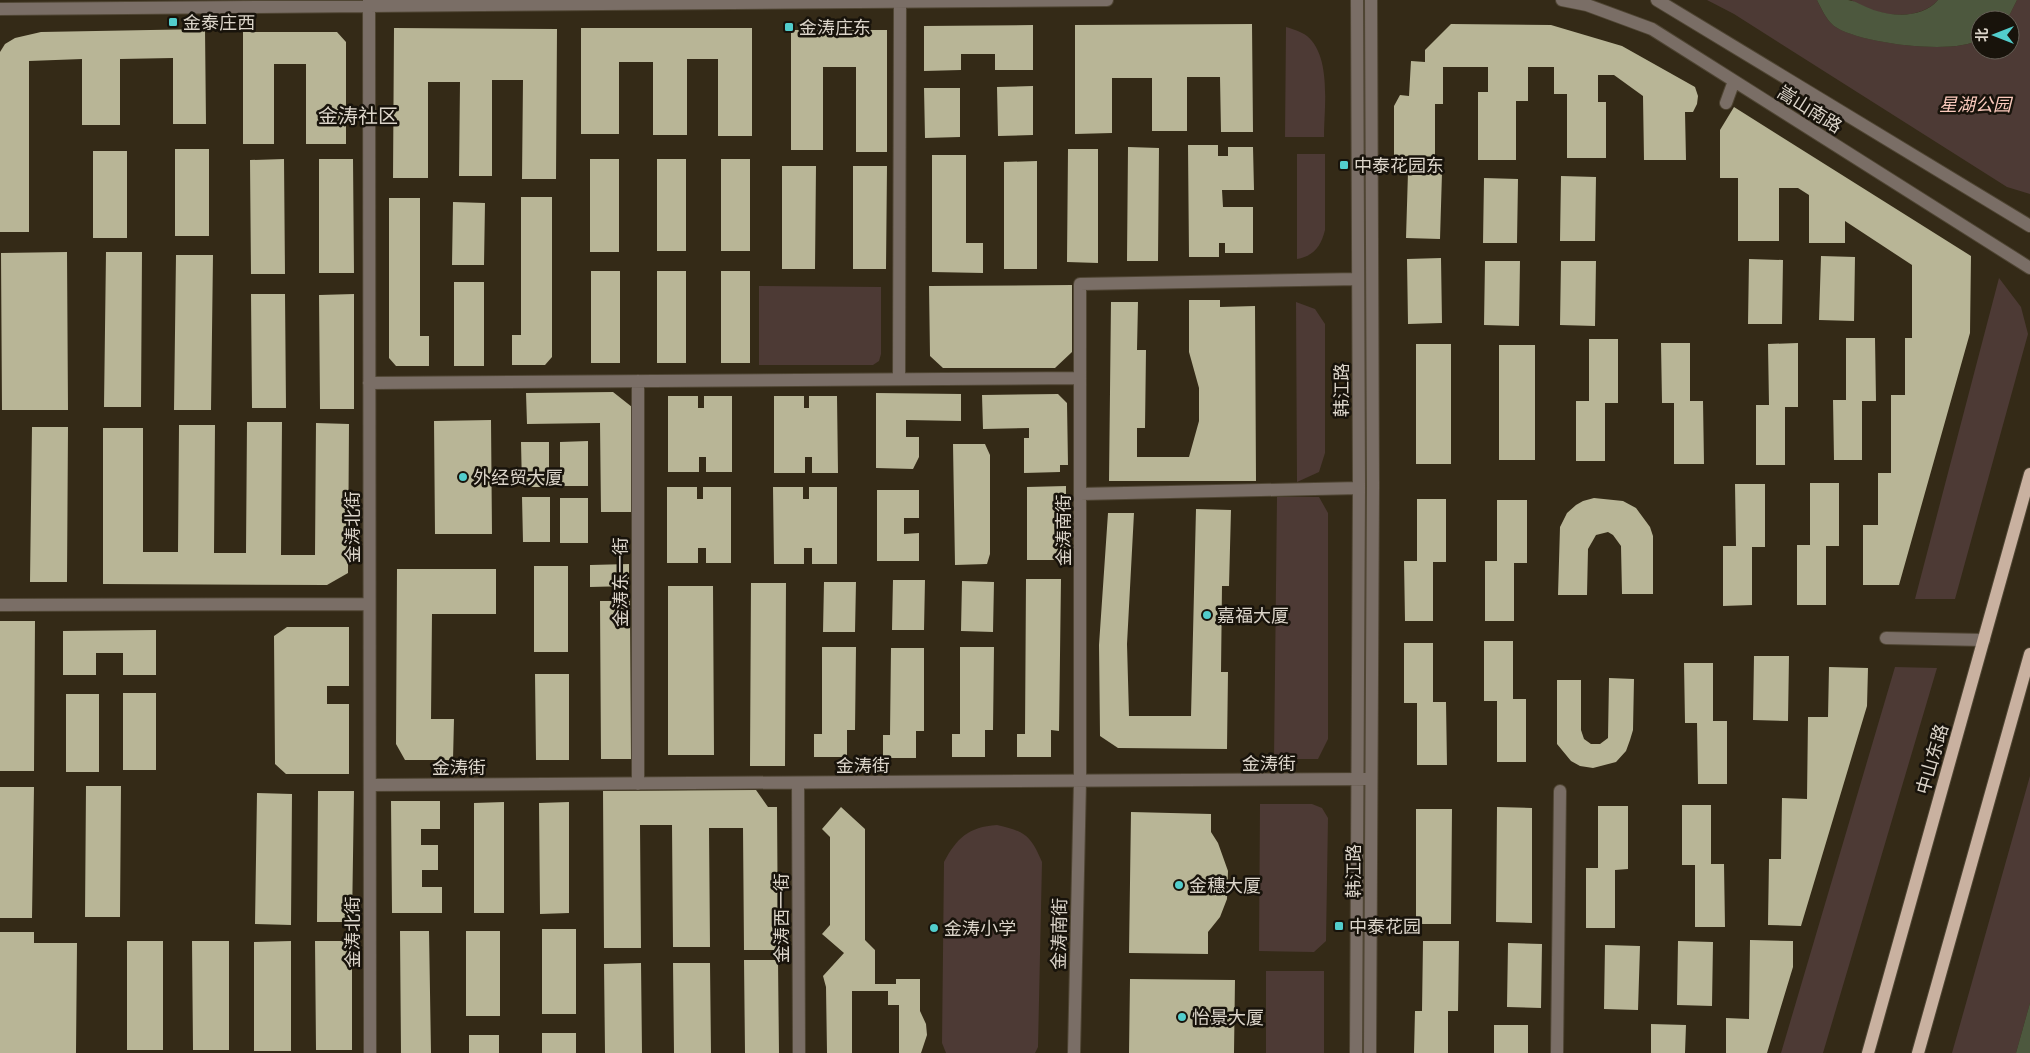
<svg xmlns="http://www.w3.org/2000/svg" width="2030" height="1053" font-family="'IBM Plex Serif','Noto Sans SC',serif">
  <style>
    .green { fill: #4d3a35 }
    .water { fill: #4d583e }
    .building { fill: #b8b596 }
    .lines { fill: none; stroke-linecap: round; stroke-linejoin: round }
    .minor-casing { stroke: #4f4533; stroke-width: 14 }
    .major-casing { stroke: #4f4533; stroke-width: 14 }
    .minor { stroke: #7a6e66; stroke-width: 12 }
    .major { stroke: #c9b1a0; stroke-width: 12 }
    .poi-dot { fill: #52cdcc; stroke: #18130b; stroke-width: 2 }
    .labels { text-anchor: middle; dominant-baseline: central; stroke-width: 5; stroke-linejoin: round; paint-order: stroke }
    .poi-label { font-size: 18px; fill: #dbd4c9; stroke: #18130b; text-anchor: start }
    .park-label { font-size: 18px; font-style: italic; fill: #fbcabd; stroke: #18130b }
    .street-label { font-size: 18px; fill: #dbd4c9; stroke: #18130b }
    .quarter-label { font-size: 20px; fill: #dbd4c9; stroke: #18130b }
  </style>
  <rect width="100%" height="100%" fill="#342a17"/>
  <path class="green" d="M1707,0H1817C1822,10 1826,19 1834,26C1858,43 1955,56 1980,39V50H2010V20H2007L2017,0H2030V194L2007,187L1734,14Z
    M1851,0H1938C1918,23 1874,16 1851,0Z
    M1286,27C1293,29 1302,32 1307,36C1332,57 1324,108 1324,137H1285Z
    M1297,154H1325V230C1321,246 1314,256 1297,259Z
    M1999,278L2021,307L2028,334L1955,599H1915Z
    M759,286L881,287V354L879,361L873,365H759Z
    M1296,302L1315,309L1325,324V453L1319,472L1297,482Z
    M1277,497H1319L1328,513V739L1318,759H1274Z
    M1895,667L1937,668L1823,1053H1781Z
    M2030,776V1003L2016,1053H1952Z
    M1260,804H1312L1322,808L1328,818L1326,941L1314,952L1259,951Z
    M997,825C1025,831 1031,836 1042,862L1038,1047L1035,1053H946L942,1043L944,862C957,838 968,827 997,825Z
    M1266,971H1324V1053H1266Z"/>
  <path class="water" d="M1817,0C1828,0 1838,0 1848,0C1857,1 1868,9 1877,11C1897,17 1924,17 1938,0H2017L2007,20H1980V39C1955,56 1857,43 1834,26C1826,19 1822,10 1817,0Z
    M2030,1003V1053H2016Z"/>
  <path class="building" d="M1252,24L1253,132H1221L1220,77H1187V131H1152V78H1112V133L1075,134V25Z
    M1451,24L1551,25L1622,46L1695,87L1698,96L1697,104L1693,112H1685L1686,160H1644L1643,96L1614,75H1598V102H1606V158H1567V94H1554V67H1528V101H1516V160H1478V92H1488V67H1443V104H1435V157H1394V106L1400,95L1409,96L1411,61L1425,62V50Z
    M1033,25V70H995V54H961V70L924,71V26Z
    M394,28L557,29L556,179H522L523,80H492V176H459L460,82H428V178H393Z
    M581,28H752V136H718V59H687V135H653V62H619V134H581Z
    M205,29L206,124H173V58L120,59V125H82V59L29,61V232H0V52L5,44L15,38L41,32Z
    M791,30H887V152H856V67H823V150H791Z
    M243,32H337L346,42V144H306V64H274V144H243Z
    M1033,86V135L998,136L997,87Z
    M924,88H960V137L925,138Z
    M1734,107L1971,256L1970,333L1899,585H1863V525H1878V473H1891V395H1905V338H1912V265L1845,221V243H1809V195L1798,188H1779V241H1738V178H1720V130Z
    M1188,145H1218V156H1228V147H1253L1254,190H1222L1223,207H1253V253H1225V243H1219V257H1189Z
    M1128,147L1159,148L1158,261H1127Z
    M175,149H209V236H175Z
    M1068,149H1098V263L1067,262Z
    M93,151H127V238H93Z
    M932,155H966V243H983V273L932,272Z
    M284,159L285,274H251L250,160Z
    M319,159H353L354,273H319Z
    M590,159H619V252H590Z
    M657,159H686V251H657Z
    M721,159H750V251H721Z
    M1037,161V269H1004V162Z
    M782,166H816L815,269H782Z
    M853,166H887L886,269H853Z
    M1408,172L1442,173L1440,239L1406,238Z
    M1561,176L1596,177L1595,241H1560Z
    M1484,178L1518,179L1517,243H1483Z
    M521,197H552V357L545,365H512V335H521Z
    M389,198H420V336H429V366H396L389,358Z
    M453,202L485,203L484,265H452Z
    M67,252L68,410H2L1,253Z
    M106,252H142L141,407H104Z
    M176,255H213L211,410H174Z
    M1821,256L1855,257L1854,321L1819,320Z
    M1441,258L1442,323L1408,324L1407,259Z
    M1749,259L1783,260L1782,324H1748Z
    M1485,261H1520L1519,326L1484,325Z
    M1561,261H1596L1595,326L1560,325Z
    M591,271H620V363H591Z
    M657,271H686V363H657Z
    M721,271H750V363H721Z
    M454,282H484V366H454Z
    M1072,285V352L1055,368H943L930,356L929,286Z
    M251,294H285L286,408H252Z
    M354,294V409H320L319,295Z
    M1189,300H1220V307L1255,306L1256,481H1109L1111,302H1138L1137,350H1146L1145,428H1137V457H1189L1199,421V388L1189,352Z
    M1846,338H1875L1876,401H1862V460H1834L1833,400H1846Z
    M1589,339H1618V403H1605V461H1576V401H1589Z
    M1661,343H1690V401H1703L1704,464H1674V403H1662Z
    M1798,343V407H1785V465H1756V405H1769L1768,344Z
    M1416,344H1451V464H1416Z
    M1499,345H1535V460H1499Z
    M613,392L632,407L633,512H601L600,423L527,424L526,393Z
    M876,393L961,394V421L906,420V437H919V457L913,469L876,468Z
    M1058,394L1067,403L1068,465H1060V472L1024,473V438H1029V428L983,429L982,395Z
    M668,396H698V408H704V396H732V472H706V457H699V472H668Z
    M774,396H804V408H809V396H837L838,473H812V457H805V473H774Z
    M491,420L492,534H435L434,421Z
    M247,422H282L281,555H315L316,423L349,424L348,573L327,585L103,584V428H143V552H178L179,425H215L214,553H246Z
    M32,427H68L67,582H30Z
    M588,441V486H560V442Z
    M521,442H549V487H522Z
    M953,444H985L990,455V554L987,564L955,565Z
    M1810,483H1839V546H1826V605H1797V545H1810Z
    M1735,484H1765V547H1752V605L1723,606V546H1736Z
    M1066,486V560H1027V487Z
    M667,487H697V499H703V487H731V563H706V548H698V563H667Z
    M773,487H803V499H809V487H837V564H812V548H804V564H774Z
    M877,490H919V518H904V534L919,533V561H877Z
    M522,497H550V542H523Z
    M560,498H588V543H560Z
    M1594,498L1623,501L1636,508L1650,527L1653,536V594H1622L1621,546L1613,535L1608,532L1596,535L1588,549L1587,595H1558L1560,527L1567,513L1576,505L1583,501Z
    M1417,499H1446V562H1433V621H1405L1404,561H1417Z
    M1497,500H1527V563H1514V621H1485V561H1497Z
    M1196,509L1231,510L1229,586H1222L1221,672H1228L1227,749L1118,748L1100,736L1099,645L1108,513H1134L1127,644L1129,716H1191Z
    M629,564V586L590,587V565Z
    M534,566H568V652H534Z
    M397,569H496V614H432L431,719H454L453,760H405L396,744Z
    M1026,579H1061L1059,731L1051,730V757H1017V734H1025Z
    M893,580H925L924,630H892Z
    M962,581L994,582L993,632L961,631Z
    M824,582H856L855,632H823Z
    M751,583H786L785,766H750Z
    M668,586H713L714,755H668Z
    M600,601H630L631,759H601Z
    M0,621H35L34,771H0Z
    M287,627H349V686H327V704H349V774H286L275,764L274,636Z
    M156,630V675H123V653H96V675H63V631Z
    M1484,641H1513V699H1526V762H1497V701H1484Z
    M1404,643H1433V702H1446L1447,765H1417V703H1404Z
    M822,647H856L855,730H847V757H814V734H822Z
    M960,647H994L993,730H985V757H952V734H960Z
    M891,648H924V731H916V758H883V735H890Z
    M1754,656H1789L1788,721L1753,720Z
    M1684,663H1713V721H1727V784H1698L1697,723H1685Z
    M1829,667L1868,668L1867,706L1801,926L1768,925L1769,859H1781L1782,798L1807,799L1808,717H1828Z
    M535,674H569V760H536Z
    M1609,678L1634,679L1633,730L1630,740L1626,751L1616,762L1593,768L1580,766L1571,761L1557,744V680H1581V730L1584,739L1591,744H1600L1608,738Z
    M123,693H156V770H123Z
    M66,694H99V772H66Z
    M86,786H121L120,917H85Z
    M0,787H34L32,918H0Z
    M756,790L768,807H777L778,950H744L743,828H709L710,947H673L672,825H640L641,948H604L603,791Z
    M318,791H354L352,922H317Z
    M257,793L292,794L291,925L255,924Z
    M391,801H440V829H421V845H438V870H422V887H442V913H392Z
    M504,802V913H474V803Z
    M569,802V913L540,914L539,803Z
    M1682,805H1711V864H1724L1725,927H1695V865H1682Z
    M1598,806H1628V869L1615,870V928H1586V868H1598Z
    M841,807L865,829V940L875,950V984H896V979H920V1011L926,1024L927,1035L921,1053H899V1005H888V991H852V1053H827L826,987L823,976L844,953L822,934L830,925V837L822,829Z
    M1497,807L1532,808V923L1496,922Z
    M1416,809H1452L1451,924H1416Z
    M1131,812L1211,814V832L1218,843L1228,871L1227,899L1220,917L1208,932V954L1129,953Z
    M542,929H576V1014H542Z
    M400,931H429L431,1053H401Z
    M466,931H500V1016H466Z
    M0,932H34V943H77L76,1053H0Z
    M1750,940L1793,941V967L1767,1053H1726V1018L1749,1019Z
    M127,941H163V1050H127Z
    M192,941H229V1050H193Z
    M291,941V1051H254V942Z
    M315,941H352V1050H316Z
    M1423,941H1459L1458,1011H1448V1053H1414L1415,1011H1422Z
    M1678,941L1713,942L1712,1006L1677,1005Z
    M1508,943L1542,944L1541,1008L1507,1007Z
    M1605,945L1640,946L1638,1010L1604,1009Z
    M744,960H778L779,1053H745Z
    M641,963L642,1053H605L604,964Z
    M673,963H710L711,1053H674Z
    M1130,979L1235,980L1234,1053H1129Z
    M1651,1024L1686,1025L1685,1053H1651Z
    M1494,1025H1528V1053H1494Z
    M542,1033H576V1053H542Z
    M469,1035H499V1053H469Z"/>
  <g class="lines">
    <g class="minor-casing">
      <path id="minor" d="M369,0L370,1053
        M1562,0L1587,5L1652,29L2030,268
        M1657,0L2030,226
        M0,9L1107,0
        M1726,103L1734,81
        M899,379L900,2
        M638,381V784
        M369,383L1080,378
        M1080,494L1359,488
        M0,605L369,604
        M1886,638L1984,640
        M798,783L799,1053
        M370,785L1365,779
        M1074,1053L1080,781V284L1358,279
        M1356,1053L1359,488L1357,0
        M1370,1053L1373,487L1371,0
        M1557,1053L1560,791"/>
    </g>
    <g class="major-casing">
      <path id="major" d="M1868,1053L2030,474
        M1918,1053L2030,654"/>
    </g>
    <use href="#minor" class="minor"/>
    <use href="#major" class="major"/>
  </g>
  <g class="poi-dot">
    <rect x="168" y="17" width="10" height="10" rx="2.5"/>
    <rect x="784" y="22" width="10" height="10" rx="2.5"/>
    <rect x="1339" y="160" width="10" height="10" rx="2.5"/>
    <circle cx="463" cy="477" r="5"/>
    <circle cx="1207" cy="615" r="5"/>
    <circle cx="1179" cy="885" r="5"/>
    <rect x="1334" y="921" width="10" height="10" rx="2.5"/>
    <circle cx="934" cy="928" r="5"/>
    <circle cx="1182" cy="1017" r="5"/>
  </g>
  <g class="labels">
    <g class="poi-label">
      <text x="183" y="22">金泰庄西</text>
      <text x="799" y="27">金涛庄东</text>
      <text x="1354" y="165">中泰花园东</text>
      <text x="473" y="477">外经贸大厦</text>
      <text x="1217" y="615">嘉福大厦</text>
      <text x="1189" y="885">金穗大厦</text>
      <text x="1349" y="926">中泰花园</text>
      <text x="944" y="928">金涛小学</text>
      <text x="1192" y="1017">怡景大厦</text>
    </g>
    <g class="park-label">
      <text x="1975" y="104">星湖公园</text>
    </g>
    <g class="street-label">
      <text transform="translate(1810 109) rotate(32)">嵩山南路</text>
      <text transform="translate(1341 390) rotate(-90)">韩江路</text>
      <text transform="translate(352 527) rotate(-90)">金涛北街</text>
      <text transform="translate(1063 530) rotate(-90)">金涛南街</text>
      <text transform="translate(620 582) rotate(-90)">金涛东一街</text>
      <text transform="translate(1932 759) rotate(-74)">中山东路</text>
      <text x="1269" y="763">金涛街</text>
      <text x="863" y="765">金涛街</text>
      <text x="459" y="767">金涛街</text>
      <text transform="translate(1353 871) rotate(-90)">韩江路</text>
      <text transform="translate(781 918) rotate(-90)">金涛西一街</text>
      <text transform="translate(352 932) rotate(-90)">金涛北街</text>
      <text transform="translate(1059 934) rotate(-89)">金涛南街</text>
    </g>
    <g class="quarter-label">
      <text x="358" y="115">金涛社区</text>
    </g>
  </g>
  <g transform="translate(1995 35) rotate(270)"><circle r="24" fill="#18130b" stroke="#666057"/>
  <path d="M0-4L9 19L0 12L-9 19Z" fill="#52cdcc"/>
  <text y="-8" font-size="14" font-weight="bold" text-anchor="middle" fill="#dbd4c9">北</text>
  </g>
</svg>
